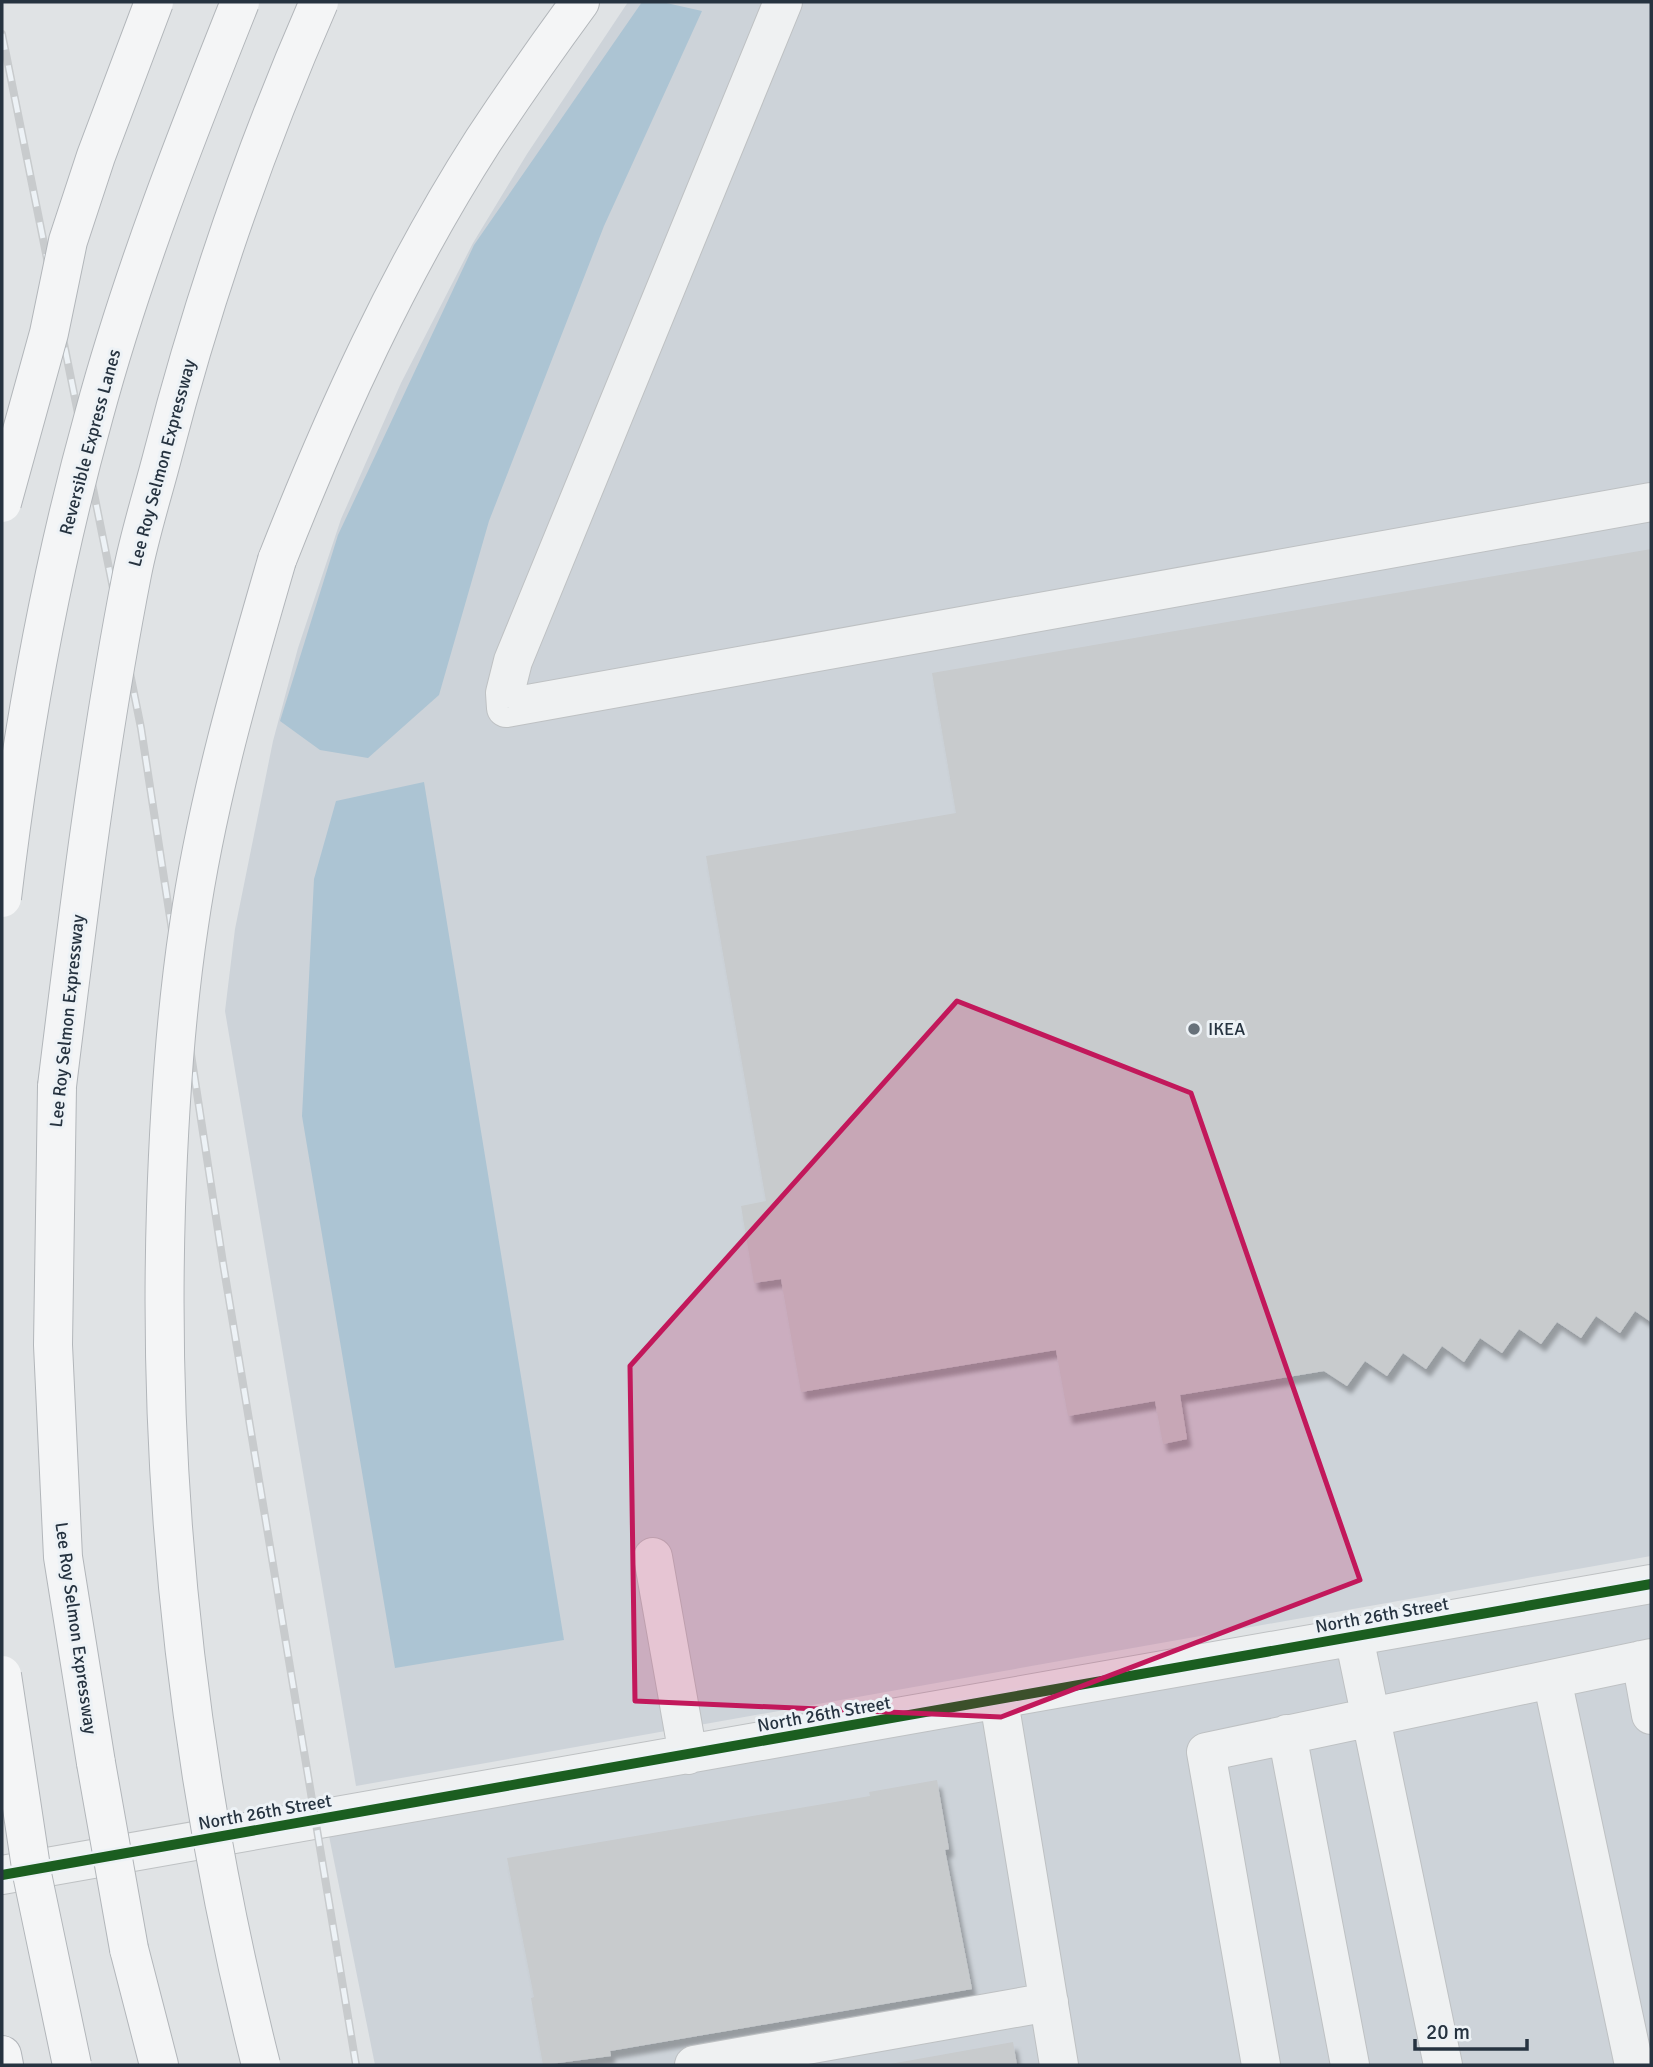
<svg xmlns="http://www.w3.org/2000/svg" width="1653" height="2067" font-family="Signika,sans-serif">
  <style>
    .built { fill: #cdd3d9 }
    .water { fill: #acc4d3 }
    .building { fill: #c8cbcd; filter: url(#shadow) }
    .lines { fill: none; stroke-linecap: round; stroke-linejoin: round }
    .minor-casing { stroke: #bec1c3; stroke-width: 40 }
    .highway-casing { stroke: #b2b6ba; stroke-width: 40 }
    .minor { stroke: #eff1f2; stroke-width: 38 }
    .highway { stroke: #f4f5f6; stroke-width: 38 }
    .rail-casing { stroke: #c8cbcd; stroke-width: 8 }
    .rail { stroke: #edf2f6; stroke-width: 5; stroke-dasharray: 16; stroke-linecap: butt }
    .highway-bridge-casing { stroke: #b2b6ba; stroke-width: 40; stroke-linecap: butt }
    .highway-bridge { stroke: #f4f5f6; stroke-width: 38 }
    .cycleway-casing { stroke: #edf2f6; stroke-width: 15 }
    .cycleway { stroke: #1b5e20; stroke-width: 10 }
    .marked { fill: #c2185b; fill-opacity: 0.2; stroke: #c2185b; stroke-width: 5; stroke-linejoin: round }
    .poi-dot { fill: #67717a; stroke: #edf2f6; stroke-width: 2.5 }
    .labels { text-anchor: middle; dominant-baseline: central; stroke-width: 6; stroke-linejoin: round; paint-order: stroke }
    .street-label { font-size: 18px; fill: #263340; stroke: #edf2f6 }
    .poi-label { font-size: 18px; fill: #263340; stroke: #edf2f6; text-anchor: start }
  </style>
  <defs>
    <filter id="shadow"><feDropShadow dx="4.5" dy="8" stdDeviation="2" flood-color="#0004"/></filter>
  </defs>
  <rect width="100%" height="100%" fill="#e0e3e5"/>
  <path class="built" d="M628,2H1651V1556L356,1786L225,1011L235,929L273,741L298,648L341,519L401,383L473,243L527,154Z
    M1651,1604V2065H375L326,1821Z"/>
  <path class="water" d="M642,2H662L702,11L604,226L489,521L439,695L368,758L320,750L280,721L338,535L474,245Z
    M424,782L564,1640L395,1668L302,1116L314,879L336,801Z"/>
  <path class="building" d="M1651,549V1322L1635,1311L1620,1333L1596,1316L1581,1338L1557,1322L1541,1344L1519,1329L1502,1353L1480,1338L1464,1362L1442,1346L1426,1369L1403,1353L1387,1376L1365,1361L1347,1386L1324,1371L1180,1395L1187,1439L1163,1444L1155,1401L1068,1416L1056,1350L801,1392L781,1279L754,1283L741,1206L766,1201L706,856L956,813L932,673Z
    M937,1780L949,1849L945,1850L972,1989L610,2051L611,2056L543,2065L531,1998L534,1997L507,1858L870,1796L869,1792Z
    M1013,2042L1017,2065H890V2064Z"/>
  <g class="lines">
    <g class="minor-casing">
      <path id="minor" d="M783,2L513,661L505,693L506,708L1651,502
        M653,1557L688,1755
        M1354,1637L1443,2065
        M1641,1660L1651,1715
        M1552,1679L1634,2065
        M999,1701L1059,2065
        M1287,1734L1350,2065
        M2,1875L1651,1584
        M694,2065L1049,2002
        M1261,2065L1206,1752L1651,1658"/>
    </g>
    <g class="highway-casing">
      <path id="highway" d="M277,560C334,415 399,272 483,141C514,94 547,47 580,2
        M57,1086L53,1345L63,1557L96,1763
        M129,1949L159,2065
        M2,2055L4,2065"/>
    </g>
    <use href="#minor" class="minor"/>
    <use href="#highway" class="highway"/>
    <g class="rail-casing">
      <path id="rail" d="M2,34L141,728L223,1263L356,2065"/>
    </g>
    <use href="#rail" class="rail"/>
    <g class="highway-bridge-casing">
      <path id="highway-bridge" d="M2,503L49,333L68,241L96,156L154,2
        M2,898C21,736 50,573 94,415C132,274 186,137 240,2
        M57,1086C78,915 99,743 132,574C140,533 153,493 163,454C203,299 255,148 319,2
        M2,1675L32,1874L72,2065
        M96,1763L129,1949
        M261,2065C190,1784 157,1497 166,1207C169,1113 175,1018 189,925C207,800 242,680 277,560"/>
    </g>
    <use href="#highway-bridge" class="highway-bridge"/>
    <g class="cycleway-casing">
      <path id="cycleway" d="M2,1875L1651,1584"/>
    </g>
    <use href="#cycleway" class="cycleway"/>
  </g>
  <path class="marked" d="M957,1001L1191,1093L1360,1580L1001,1717L635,1701L630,1366Z"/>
  <circle class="poi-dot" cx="1194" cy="1029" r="7"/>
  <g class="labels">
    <g class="street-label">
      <text transform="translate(90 442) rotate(-75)">Reversible Express Lanes</text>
      <text transform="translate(162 463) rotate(-75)">Lee Roy Selmon Expressway</text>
      <text transform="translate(67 1021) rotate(-84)">Lee Roy Selmon Expressway</text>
      <text transform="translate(1382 1615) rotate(-10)">North 26th Street</text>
      <text transform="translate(76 1628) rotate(82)">Lee Roy Selmon Expressway</text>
      <text transform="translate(824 1714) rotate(-10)">North 26th Street</text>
      <text transform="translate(265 1812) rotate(-10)">North 26th Street</text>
    </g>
    <g class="poi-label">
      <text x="1208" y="1029">IKEA</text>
    </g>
  </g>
  <rect width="1653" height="2067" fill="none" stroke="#263340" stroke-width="7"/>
  <path d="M1415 2039v10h112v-10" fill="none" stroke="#263340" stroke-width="3.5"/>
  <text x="1426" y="2039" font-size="21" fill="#263340" stroke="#edf2f6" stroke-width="5" paint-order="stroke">20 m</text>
</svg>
